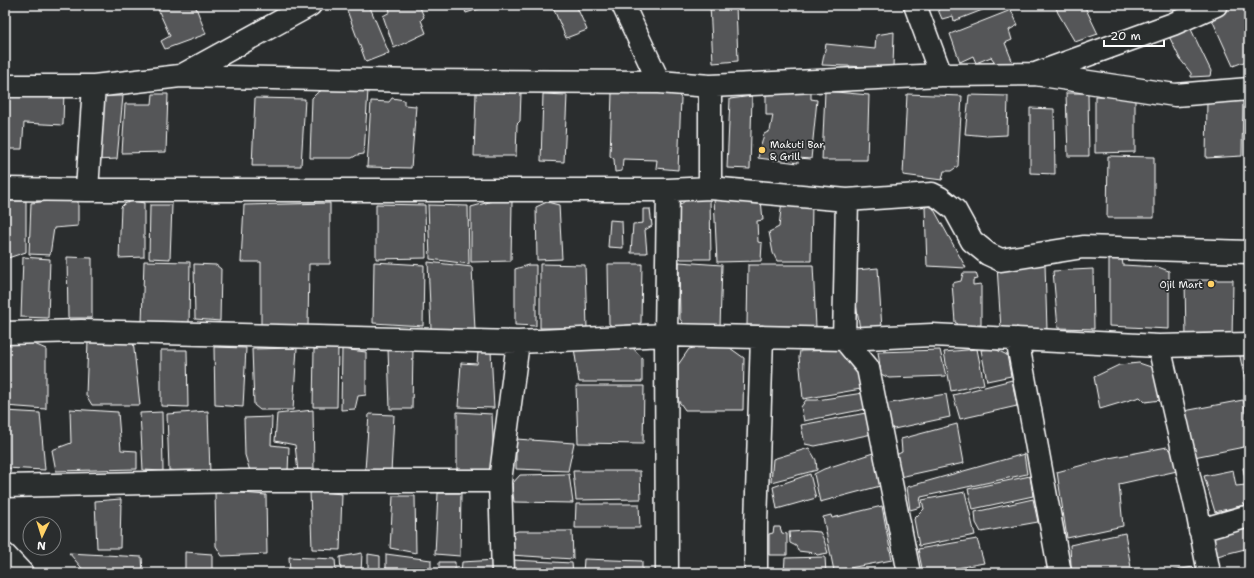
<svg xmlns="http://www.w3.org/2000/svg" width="1254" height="578" font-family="'Shantell Sans',sans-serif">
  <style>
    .building { fill: #555758; stroke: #fff }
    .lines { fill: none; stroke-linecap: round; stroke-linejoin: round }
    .minor-casing { stroke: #fff; stroke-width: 25 }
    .minor { stroke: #2a2d2e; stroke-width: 22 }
    .poi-dot { fill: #ffd166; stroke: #2a2d2e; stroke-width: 1.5 }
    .labels { text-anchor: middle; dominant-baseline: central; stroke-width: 3.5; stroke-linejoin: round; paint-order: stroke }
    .poi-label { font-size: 10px; fill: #fff; stroke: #2a2d2e; text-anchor: start }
  </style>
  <rect width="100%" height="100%" fill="#2a2d2e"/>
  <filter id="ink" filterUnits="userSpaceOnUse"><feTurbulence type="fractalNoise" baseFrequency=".025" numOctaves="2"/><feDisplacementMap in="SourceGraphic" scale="8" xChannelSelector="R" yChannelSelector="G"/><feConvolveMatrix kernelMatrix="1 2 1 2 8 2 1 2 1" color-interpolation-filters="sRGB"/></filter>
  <g filter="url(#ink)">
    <path class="building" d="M156,5H195L206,34L165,49L161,41L170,36Z
      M254,5H269L256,10Z
      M345,5H369L389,53L366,62Z
      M398,5H419L424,17L421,20L426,33L394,48L383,16L390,12L389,8Z
      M463,5H484L485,7L466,13Z
      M552,5H576L587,30L566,38Z
      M710,5H736L738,61L713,63Z
      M936,5H983L985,9L954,21L953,16L942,19Z
      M1055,5H1084L1098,34L1075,42L1058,13Z
      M1230,5H1249V60L1233,66L1209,13Z
      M1011,10L1018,25L1009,30L1012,40L1005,43L1013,63L997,65L991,57L976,63L973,56L960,62L950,34Z
      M1188,23L1211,71L1210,76L1191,77V73L1180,59L1166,30Z
      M894,32L893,68L822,65L826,44L875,49L876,35Z
      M324,89L368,90L364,154L357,155L352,158H310L312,98L317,93Z
      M64,90L63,125L24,123L22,149H5V93Z
      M675,91L681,98L678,170L656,168L657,160L623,159L622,171L615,172L614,159L610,156L612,93Z
      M825,91L869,95L867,160H822Z
      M811,92V99L817,100L811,159L798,158V163L758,158L764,134L770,131L773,115H766V93Z
      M476,93H521L520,121L517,124L516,156H474Z
      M1066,93H1088L1089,156H1068Z
      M153,94H168L166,152L122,153L125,104H152Z
      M543,94L567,95L564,162L541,161Z
      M907,94L962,96L958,166L951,171H944L942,180L903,175Z
      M969,95L1008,96L1007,135L987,136L965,134Z
      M102,96H123L117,159L95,160Z
      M752,96L750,169L727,168L730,99Z
      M1095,96L1135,97V152L1095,153Z
      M255,98L305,99L301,166H252Z
      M392,98L404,100V105L416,106L411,168L367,167L371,101L389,102Z
      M1243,98L1242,156L1206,158L1207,100Z
      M1030,108L1054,109L1055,174L1030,173Z
      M1249,114V160L1246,138Z
      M1108,156L1154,157V218H1107Z
      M78,198V226L54,228L50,255L29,254L31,203Z
      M710,198L711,259H681L674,254L675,209L686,200Z
      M714,198L761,200L763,220L757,221L758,242L762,243L761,261L717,262Z
      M782,200L812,203L811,261H777L773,253L769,232L779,227Z
      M5,201H26V252L5,259Z
      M133,201L144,203V257L119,258L121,207L124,204Z
      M493,201H512L511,261L471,262V207Z
      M547,202L559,205L562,259L537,260L536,207Z
      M330,203V264H309L308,327H261V262H241L244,205Z
      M376,204L425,205L426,258L376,259Z
      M150,205H172L170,259L149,258Z
      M428,205L468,206L469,264L430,259Z
      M932,206L966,268L927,266L925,207Z
      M643,209H650L652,226L645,230L647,253H631L633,224L643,223Z
      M610,220L622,221L623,248L608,247Z
      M23,257L50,259L48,318L21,317Z
      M67,257L92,258V318H68Z
      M1109,258L1122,259L1123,265L1158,267L1169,271V329L1109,326Z
      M144,261L190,262L189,326L142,323Z
      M374,262L424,265L423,326L373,323Z
      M428,262L472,267L475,330L431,329Z
      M679,262L722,265L720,327L688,330L680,319Z
      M194,264L216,265L221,269L220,321L195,319Z
      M540,264L585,265L587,328H540Z
      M608,264H642L641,323L614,327L609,324Z
      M1045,264L1047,330L1001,329L997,266Z
      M528,265H536V326L515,325V269Z
      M748,265H813L816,327L747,325Z
      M878,268L882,329L860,330L856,303V270Z
      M1093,269L1094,329L1058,328L1053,271Z
      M963,273H976L978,279L973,280V285L981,284V325L962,327L955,322L952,283L961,281Z
      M1185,280H1233L1232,340L1186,339Z
      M25,340L46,349V409L5,406V341Z
      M133,340L140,405H92L86,395L88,341Z
      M714,344L730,348L744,358L743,410H685L678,400V365L689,349Z
      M214,347L246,348L243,407L215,405Z
      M632,347L642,358V382H579L574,348Z
      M297,348L293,410H260L254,405L252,349Z
      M338,348L337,407H313L314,349Z
      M413,348L412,409H390L388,349Z
      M342,349L366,352V395L358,396L355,409L341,410Z
      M977,349L984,384L951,391L944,352Z
      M995,349L1007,355L1011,376L987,381L981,350Z
      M161,350H187L188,407L161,406Z
      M843,350L856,362L861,389L803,399L799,357L800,351Z
      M940,350L946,376L889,378L881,374L878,352Z
      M491,351L494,408L458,407L461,363L477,364L478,352Z
      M1249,351V399L1239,352Z
      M1139,363L1154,368L1161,400L1145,402L1140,397L1100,409L1094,377L1119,365Z
      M1012,380L1017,406L960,419L953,395Z
      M576,386H644L643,444L578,443Z
      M863,393L866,409L804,421L801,407L806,400H817Z
      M946,394L950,417L894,429L890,427L885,404Z
      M1243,400L1249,425V446L1194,457L1184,411Z
      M70,409L118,412L121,450L137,451V469L56,471L52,450L71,443Z
      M313,410L314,470L298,472L295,445L275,441L277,414Z
      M5,411L40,413L45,470L5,468Z
      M208,411L210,473L185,472L169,470L167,414Z
      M162,412L163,471L143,470L140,413Z
      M457,412L492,414L494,465L487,474L457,473Z
      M866,413L872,434L815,446L805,444L801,425Z
      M369,414L394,415L391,473L365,470Z
      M272,417L271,445L289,447L288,472L250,471L245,455L244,418Z
      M957,424L964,463L900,477L894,456L902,452L901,439Z
      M516,439L574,443L568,471L516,469Z
      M1167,447L1176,455L1177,471L1119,484L1123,526L1067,538L1057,472L1109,458Z
      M809,448L816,460L817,470L771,482L773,459Z
      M873,453L884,485L820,502L814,474L824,469Z
      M1024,454L1027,474L921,497L920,502L921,507L910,510L907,487Z
      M1249,466V504L1215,512L1204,476L1233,470L1236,486L1246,485L1243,468Z
      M573,471H640L641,499L576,500Z
      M569,474L573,503L514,502L512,484L520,475Z
      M810,474L816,498L777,509L773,487Z
      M1030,476L1033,496L973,509L968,489Z
      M310,491L342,494L340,550L312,549Z
      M215,492L242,493L266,495L267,554L222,556L216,546Z
      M965,492L975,535L919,546L914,519L924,509L922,500Z
      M438,493H461L460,556L435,554Z
      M393,496H415L416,553L390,548Z
      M121,499L120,548H97L95,501Z
      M1033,499L1038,522L981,532L976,523L975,512Z
      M576,504H639L640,528H575Z
      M882,506L892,560L834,571L823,517L831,515L832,518Z
      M1249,525V548L1217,556L1213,533Z
      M774,527H780L782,533L787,534V555H769V534L773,533Z
      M518,531H572L573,559L510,555L509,534Z
      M807,531L820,532L824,540L828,553L817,555L815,553L798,551L796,546L790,543L789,532Z
      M1125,533L1132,573H1073L1071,566L1070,545Z
      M977,539L984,563L929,573H923L918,549Z
      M185,552L212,554V573H185Z
      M69,553L142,557L143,573H86Z
      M362,553L361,573H341L340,557Z
      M368,554L380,556V573H368Z
      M386,554L431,560V573H386Z
      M289,557L335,559L336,573H290Z
      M825,557L826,573H784L785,558Z
      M584,559L642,561V573H583Z
      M496,560L495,573H461L462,562Z
      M513,560L572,563L573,573H512Z
      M439,562H455V573H439Z
      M1193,567L1195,573H1160Z"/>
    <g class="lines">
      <g class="minor-casing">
        <path id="minor" d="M623,5L659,82
          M915,5L941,75
          M1038,73L1173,24L1216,5
          M181,76L310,5
          M5,86H94L180,76L417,81L659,82L710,86L941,75L1035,74L1175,95L1249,89
          M710,188V86
          M5,189L87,190H668L710,188L847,200L932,194L940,198L955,210L972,241L988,254L1001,260L1083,247L1249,252
          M87,190L94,86
          M847,200L844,339L868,368L909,573
          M5,333L81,331L518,342L666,335L844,339L932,335L1159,346L1249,344
          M1017,339L1060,573
          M1159,346L1197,511L1209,573
          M5,486L241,481H500
          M1200,530L1249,516
          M5,555L22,573
          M503,573L500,481L518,342
          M667,573L666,335L668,190
          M756,573V524L762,337"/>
      </g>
      <use href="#minor" class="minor"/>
    </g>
  </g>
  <g class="poi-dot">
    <circle cx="762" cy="150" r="4"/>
    <circle cx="1211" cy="284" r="4"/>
  </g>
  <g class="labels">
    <g class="poi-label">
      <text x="770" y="144">Makuti Bar<tspan x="770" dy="12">&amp; Grill</tspan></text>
      <text x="1203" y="284" text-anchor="end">Ojil Mart</text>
    </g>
  </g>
  <rect width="1254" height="578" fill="none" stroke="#2a2d2e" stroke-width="20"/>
  <rect x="10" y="10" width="1234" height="558" fill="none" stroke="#fff" stroke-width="1.5" filter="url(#ink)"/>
  <g transform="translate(42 536) rotate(184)"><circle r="19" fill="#2a2d2e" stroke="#7f8182"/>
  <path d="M0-3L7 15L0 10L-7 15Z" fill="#ffd166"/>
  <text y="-6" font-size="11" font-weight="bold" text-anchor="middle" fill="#ffffff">N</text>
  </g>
  <path d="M1104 40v6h60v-6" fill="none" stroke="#ffffff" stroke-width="2"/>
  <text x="1110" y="40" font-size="12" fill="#ffffff" stroke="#2a2d2e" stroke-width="3" paint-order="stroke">20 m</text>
</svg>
